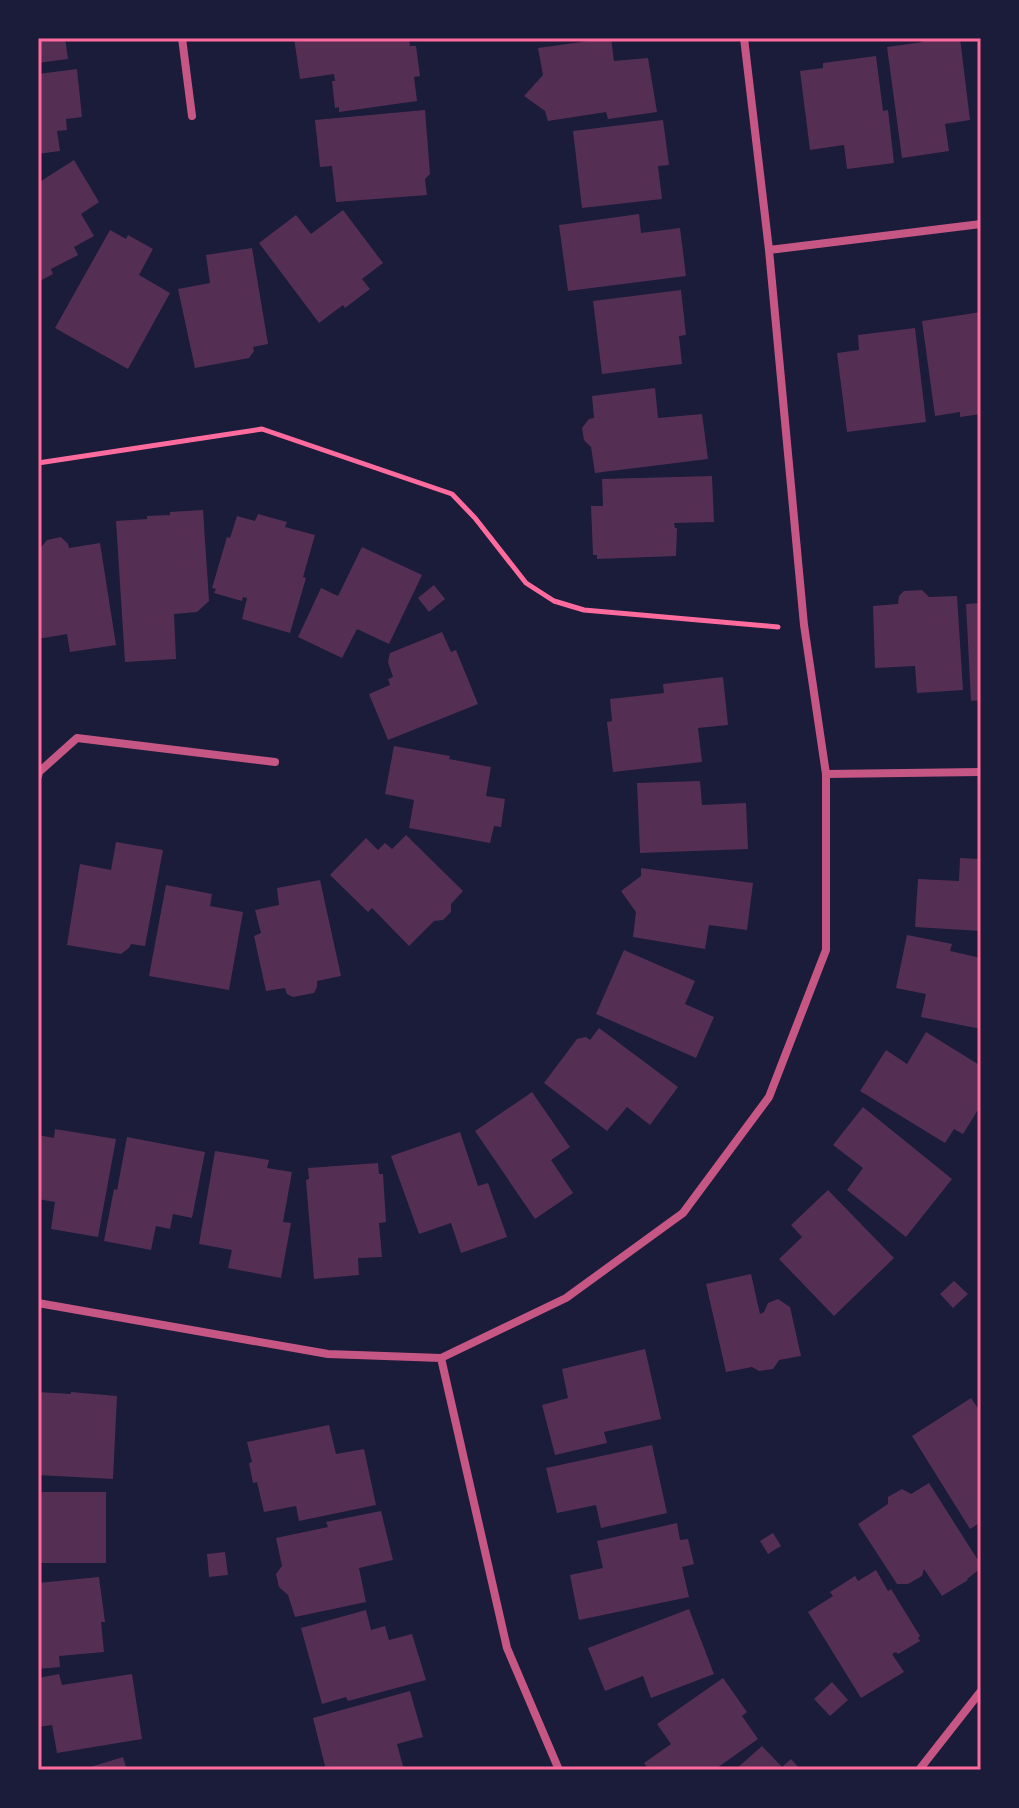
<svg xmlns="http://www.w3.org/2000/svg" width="1019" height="1808" font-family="'IBM Plex Sans',sans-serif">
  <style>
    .building { fill: #542f53 }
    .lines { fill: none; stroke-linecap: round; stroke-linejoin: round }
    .path { stroke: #ff6b9d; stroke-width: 5 }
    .minor { stroke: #c65784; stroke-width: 8 }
    .neatline { fill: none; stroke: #ff6b9d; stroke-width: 3 }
  </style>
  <rect width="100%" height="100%" fill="#1b1b3a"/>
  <path class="building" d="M38,38H65L68,59L38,63Z
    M294,38H409L410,46H416L420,76L414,77L417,101L339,112V107L335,108L332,81H335L334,74L300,79Z
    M611,38L614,61L648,58L657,112L608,119L606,112L548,121L545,111L524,96L543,75L538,48Z
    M922,38H938V41L960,38L970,120L945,124L949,151L902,158L887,47L923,42Z
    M876,56L883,111L888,110L894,163L847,169L844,145L810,150L800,71L823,68V63Z
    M77,69L82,117L66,119L67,130L57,131L60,151L38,154V74Z
    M425,110L430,174L425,179L427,195L336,202L332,166L320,167L315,120Z
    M663,120L669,165L658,166L662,199L582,208L573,131Z
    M74,160L99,202L81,214L94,236L74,247L78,255L51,269L53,274L38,282V183Z
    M343,210L383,263L362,279L370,289L345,308L343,305L319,323L259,243L296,215L311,234Z
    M639,214L641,233L680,228L686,276L568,291L559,225Z
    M110,230L126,239L128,235L153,249L139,275L170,293L128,369L55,328Z
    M252,248L268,344L253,347L254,351L249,358L195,368L178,289L210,283L206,255Z
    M681,290L686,335L679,336L682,364L602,374L593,301Z
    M981,312V414L960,417V412L935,416L922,321Z
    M915,328L926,422L847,432L837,353L859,350L858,335Z
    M655,388L658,418L702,414L708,459L595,473L591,447L584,440L582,428L589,419L594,418L592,396Z
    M712,476L714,522L674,523L675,528H677L676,556L597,559V555H593L591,506H603L602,479Z
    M203,510L209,601L197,612L174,614L176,659L125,662L116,521L147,519V516L170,515V512Z
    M258,514L287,522L285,527L315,535L303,577L306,578L290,633L242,619L247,598L243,597L242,601L214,593L216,589L212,588L227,537L230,538L237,516L255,521Z
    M61,537L68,544L69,548L100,543L116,645L70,652L67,634L38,639V551L47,540Z
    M362,547L422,575L389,644L357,629L342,658L298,637L321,588L338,596Z
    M434,585L445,599L429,612L418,598Z
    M922,590L929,597L957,596L963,690L917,693L915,666L875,668L873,606L898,604L899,596L904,591Z
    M981,603V700L971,701L966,604Z
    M442,632L451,652L456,650L478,704L388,740L369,694L390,685L388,679L393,677L388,662L390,653Z
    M723,677L728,725L698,728L702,762L613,772L607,722L612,721L610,699L664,693L663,684Z
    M394,746L450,756L449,759L491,767L486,796L505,799L501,827L494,826L490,843L409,828L414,800L385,794Z
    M700,781L702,805L746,803L748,849L640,853L637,783Z
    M406,835L463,891L451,904V912L443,920L434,921L409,946L372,908L368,912L330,875L366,838L378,850L385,843L392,849Z
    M116,842L163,850L145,946L131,944L129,948L121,954L67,945L80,864L111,870Z
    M960,858L981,859V931L915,927L918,879L959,881Z
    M641,868L753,883L747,930L709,925L705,949L633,937L636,912L621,891L641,876Z
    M320,880L341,976L317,981V987L314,993L293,997L287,994L285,988L266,991L254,936L261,933L255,910L279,905L277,888Z
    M166,885L212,894L210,906L243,912L229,990L149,976Z
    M907,935L952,944L950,951L981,958V1029L921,1017L926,994L896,988Z
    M624,950L695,981L685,1004L714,1017L696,1058L596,1014Z
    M599,1028L678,1087L650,1125L627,1107L607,1131L544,1083L577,1039L586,1037L590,1040Z
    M926,1032L981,1066V1105L963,1134L954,1129L945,1143L860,1091L886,1050L907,1064Z
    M532,1092L570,1147L551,1160L573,1193L535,1219L475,1131Z
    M863,1107L952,1179L906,1237L847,1190L863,1168L833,1145Z
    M55,1129L116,1139L98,1237L51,1229L55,1202L38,1199V1135L54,1138Z
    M460,1132L478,1186L488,1183L507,1237L461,1253L451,1223L419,1234L391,1156Z
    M127,1137L205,1152L192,1218L173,1214L170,1229L156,1226L151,1250L104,1241L114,1189L117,1190Z
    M215,1151L269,1160L267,1168L292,1172L283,1222L291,1223L281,1278L228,1268L232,1250L199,1244Z
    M378,1163L379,1174H383L386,1222L379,1223L382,1257L358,1258L359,1275L314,1279L306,1180L309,1179L308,1168Z
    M828,1190L894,1258L834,1316L779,1259L802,1237L791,1225Z
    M751,1274L760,1314L764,1312L768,1303L778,1299L790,1307L801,1356L779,1360L773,1369L759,1371L752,1367L726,1372L706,1284Z
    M954,1281L968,1294L953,1308L940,1294Z
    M645,1349L661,1419L604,1432L607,1443L555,1455L542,1405L568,1398L562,1369Z
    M38,1392L71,1394V1392L117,1396L113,1479L38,1475Z
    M971,1398L981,1413V1522L970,1529L912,1436Z
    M329,1425L336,1454L364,1449L376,1505L299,1521L296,1506L264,1512L257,1482L253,1483L249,1463L252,1462L247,1442Z
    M652,1445L667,1513L601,1528L596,1505L557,1513L546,1468Z
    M929,1483L981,1565V1568L967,1579L968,1580L942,1596L924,1569L922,1576L908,1584H897L858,1524L888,1504V1497L902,1489L911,1494Z
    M38,1492H106V1563H38Z
    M381,1511L393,1560L359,1568L366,1602L295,1617L288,1595L279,1587L276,1574L282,1566L276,1538L328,1527L326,1522Z
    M677,1523L680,1540L688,1539L694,1564L682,1567L689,1597L579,1620L570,1575L603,1568L597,1541Z
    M773,1533L781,1546L768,1554L760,1541Z
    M225,1552L228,1575L209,1577L207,1554Z
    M876,1570L888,1591L891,1589L920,1636L918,1638L920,1641L898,1654L896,1652L892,1654L904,1672L861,1698L808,1612L833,1596L830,1592L855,1576L858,1581Z
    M99,1577L105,1622H101L104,1652L59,1656L60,1667L38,1669V1583Z
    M689,1609L714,1674L651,1698L643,1676L605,1691L588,1648Z
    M366,1610L371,1630L385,1626L389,1640L412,1634L426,1680L348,1701L346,1697L322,1704L301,1628Z
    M59,1674L62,1685L132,1674L142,1739L57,1753L52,1725L38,1727V1678Z
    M723,1678L747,1712L742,1716L758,1739L714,1770H649L644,1763L671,1744L657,1724Z
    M832,1682L848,1700L830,1716L814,1699Z
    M410,1691L423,1737L397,1744L404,1770H326L313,1718Z
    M762,1746L782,1767L791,1759L801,1770H735Z
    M123,1757L127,1770H84V1769Z"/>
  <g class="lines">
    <path class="path" d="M38,463L262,429L452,494L475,518L526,583L554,601L584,610L778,627"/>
    <path class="minor" d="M182,38L192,116
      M769,250L981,224
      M826,774L981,772
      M38,776L39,772L77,738L275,762
      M38,1303L328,1354L441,1358L566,1298L683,1213L769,1097L826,950V774L804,625L769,250L744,38
      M441,1358L507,1648L559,1770
      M919,1770L981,1691"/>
  </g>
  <rect width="1019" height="1808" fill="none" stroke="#1b1b3a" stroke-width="80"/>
  <rect x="40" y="40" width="939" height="1728" class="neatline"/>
</svg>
